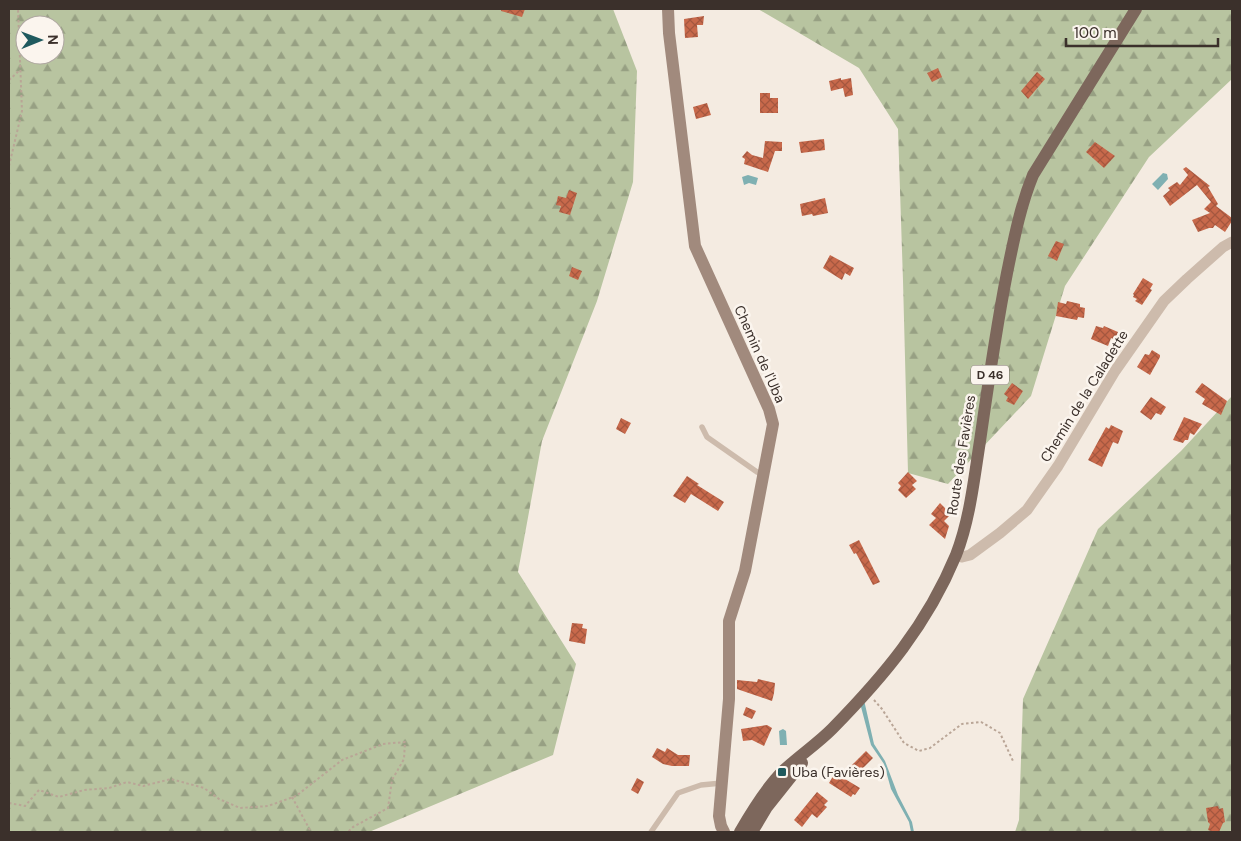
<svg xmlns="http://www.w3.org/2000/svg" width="1241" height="841" font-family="'DM Sans',sans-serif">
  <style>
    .forest { fill: url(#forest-firs); fill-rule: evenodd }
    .water { fill: #7fb0b2 }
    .building { fill: url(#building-cross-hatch) }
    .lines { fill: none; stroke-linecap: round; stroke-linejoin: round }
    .path { stroke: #b9a596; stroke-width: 2; stroke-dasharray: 2.5 2.5; stroke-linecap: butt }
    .lane { stroke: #cdbbac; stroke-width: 5.5 }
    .street { stroke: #cdbbac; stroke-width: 11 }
    .secondary { stroke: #a18a7d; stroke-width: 12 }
    .primary { stroke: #7d675c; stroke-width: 12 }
    .poi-dot { fill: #1f5a5e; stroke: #fbf5ee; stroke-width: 2 }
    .labels { text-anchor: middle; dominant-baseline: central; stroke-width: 5; stroke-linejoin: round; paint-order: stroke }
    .shield { fill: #fbf5ee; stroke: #756b66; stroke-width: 1 }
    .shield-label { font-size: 12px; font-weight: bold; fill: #3b302b }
    .street-label { font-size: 14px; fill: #3b302b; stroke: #fbf5ee }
    .poi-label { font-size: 14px; fill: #3b302b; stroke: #fbf5ee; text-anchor: start }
  </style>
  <defs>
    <pattern id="forest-firs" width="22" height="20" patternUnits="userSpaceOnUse" patternTransform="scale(1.25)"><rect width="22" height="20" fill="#b8c4a0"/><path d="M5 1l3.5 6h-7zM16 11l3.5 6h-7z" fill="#97a083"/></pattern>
    <pattern id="building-cross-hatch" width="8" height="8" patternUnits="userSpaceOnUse" patternTransform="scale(1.25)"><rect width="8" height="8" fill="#c8694b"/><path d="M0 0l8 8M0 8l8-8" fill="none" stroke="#a4573f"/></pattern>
  </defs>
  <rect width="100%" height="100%" fill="#f4ebe1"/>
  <path class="forest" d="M9,9H613L637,71L633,182L597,301L542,441L518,572L576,664L553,755L369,832H9ZM25,25H55V55H25Z
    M758,9H1232V79L1149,157L1065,286L1031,396L948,484L908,473L903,281L898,129L859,68Z
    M1232,396V830L1228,832H1015L1019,820L1023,699L1098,529L1181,451Z"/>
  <path class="water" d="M1163,173L1167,174L1168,179L1158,190L1152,184Z
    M748,175L758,178L756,185L749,183L744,185L742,177Z
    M864,700L874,744L885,761L898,795L912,822L914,832H911L909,822L891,789L884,764L871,745L860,703Z
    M783,729L786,731L787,745H780L779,731Z"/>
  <path class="building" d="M501,9H525L522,17L501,11Z
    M704,16L703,25H697L698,37L685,38L684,19Z
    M938,68L942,77L932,82L927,73Z
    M1037,72L1045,79L1028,99L1021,91Z
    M841,78V80L851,78L853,95L845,97L843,88L831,91L829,81Z
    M760,93H770V98H778V113H760Z
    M707,103L711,115L696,119L693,107Z
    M824,139L825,150L801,153L799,142Z
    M765,141L782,142V151H775L768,172L744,164L745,159L742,157L747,151L752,155L763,158Z
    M1095,142L1115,156L1104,168L1086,152Z
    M1186,167L1210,186L1208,187L1218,204L1216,206L1232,218V221L1225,232L1215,225L1213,228H1209L1198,232L1192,220L1210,213L1204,209L1211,202L1197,185L1170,206L1163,196L1170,190L1168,188L1177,182L1180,185L1188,175L1183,169Z
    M569,190L577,193L570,215L559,212L561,206L556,205L558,196L566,198Z
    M825,198L828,213L813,216L812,214L802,216L800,204Z
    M1056,241L1064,244L1057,261L1048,256Z
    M830,255L854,268L850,276L845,273L842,280L823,268Z
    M572,267L582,271L578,280L569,276Z
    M1143,278L1153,284L1150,289L1152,290L1142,305L1135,301L1137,299L1133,297L1134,295L1133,294Z
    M1067,301L1080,304V307L1085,308L1084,318L1078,317L1077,320L1056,316L1058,302L1066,304Z
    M1096,326L1103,328L1104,326L1118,332L1115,340L1111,338L1108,346L1091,339Z
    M1152,350L1160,355V357L1150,375L1137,367L1145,354L1149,355Z
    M1012,383L1023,391L1014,405L1006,401L1008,397L1004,394Z
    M1202,383L1227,401L1221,415L1202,404L1205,399L1195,392Z
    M1151,397L1166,407L1161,415L1156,413L1151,420L1140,412Z
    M1184,417L1202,424L1194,435L1190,433L1188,440H1185L1183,443L1173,440Z
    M621,418L631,423L625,434L616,429Z
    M1111,425L1123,431L1118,444L1113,442L1102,467L1088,460L1106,427L1109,429Z
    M908,472L917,481L912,485L916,489L906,498L898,490L901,486L898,483Z
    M687,476L699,484L697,485L724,502L718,511L691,494L685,503L673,496Z
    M940,503L951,514L944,521L949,526L945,539L929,525L936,518L931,514Z
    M859,540L880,582L873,585L856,553L854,554L849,545Z
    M572,623L583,624L582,628L587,629L585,644L569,641Z
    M758,679L775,683L774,693L772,701L737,689V680L757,682Z
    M746,707L756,711L752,719L743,715Z
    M767,725L772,728L764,746L752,740L743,741L741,729Z
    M657,748L665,752L667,748L678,755H690L689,766H672L663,764L652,757Z
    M866,751L873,758L858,773L851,766Z
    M835,773L860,788L855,795L853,794L851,797L829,783Z
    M637,778L644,782L638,794L631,790Z
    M817,792L828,801L824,805L827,807L817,818L812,814L802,827L794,820Z
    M1218,806L1219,809L1223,808L1225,822L1223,823L1219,832H1214L1208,830L1210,824L1208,822L1206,808Z"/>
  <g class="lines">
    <path class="path" d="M9,80L20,70
      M9,166L22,111L18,9
      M874,700L882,709L904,743L919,751L930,748L962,724L981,722L1000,733L1013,761
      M292,797L311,832
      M9,803L25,806L39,790L59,797L84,790L109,788L127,782L143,786L171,779L204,788L219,799L240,808L268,806L296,796L342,760L383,744L405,742L404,759L392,780L388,808L353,827L348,832"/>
    <path class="lane" d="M702,427L707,437L757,472L764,475
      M651,832L678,793L701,785L722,783"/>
    <path class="street" d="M956,555L962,557L970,555L1000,533L1027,510L1058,466L1115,371L1164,301L1187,279L1223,247L1232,242"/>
    <path class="secondary" d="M668,9L669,33L695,246L769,409L773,424L745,571L729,621V699L719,816L721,826L724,832"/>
    <path class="primary" d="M740,832C752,811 766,788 783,771C799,756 817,744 832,729C884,676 927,625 956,555C970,519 974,479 980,441C988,385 996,329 1007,273C1014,239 1020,207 1033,175L1136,9
      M752,832L767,807L802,763"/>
  </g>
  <rect class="poi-dot" x="777" y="767" width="10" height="10" rx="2.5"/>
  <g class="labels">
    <rect class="shield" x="971" y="365.5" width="38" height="19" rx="4"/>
    <g class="shield-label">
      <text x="990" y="375">D 46</text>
    </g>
    <g class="street-label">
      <text transform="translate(760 354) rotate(66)">Chemin de l'Uba</text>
      <text transform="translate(1084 396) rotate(-58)">Chemin de la Caladette</text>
      <text transform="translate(961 455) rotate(-81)">Route des Favières</text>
    </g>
    <g class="poi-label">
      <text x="792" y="772">Uba (Favières)</text>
    </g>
  </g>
  <rect width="1241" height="841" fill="none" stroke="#3b302b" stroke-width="20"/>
  <g transform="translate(40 40) rotate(89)"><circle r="24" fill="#fbf5ee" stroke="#aea6a0"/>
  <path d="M0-4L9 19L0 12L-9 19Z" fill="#1f5a5e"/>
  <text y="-8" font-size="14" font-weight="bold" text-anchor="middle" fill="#3b302b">N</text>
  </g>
  <path d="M1066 38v8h152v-8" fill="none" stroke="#3b302b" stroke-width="2.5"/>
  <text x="1074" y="38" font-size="15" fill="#3b302b" stroke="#fbf5ee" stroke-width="4" paint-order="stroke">100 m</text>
</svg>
